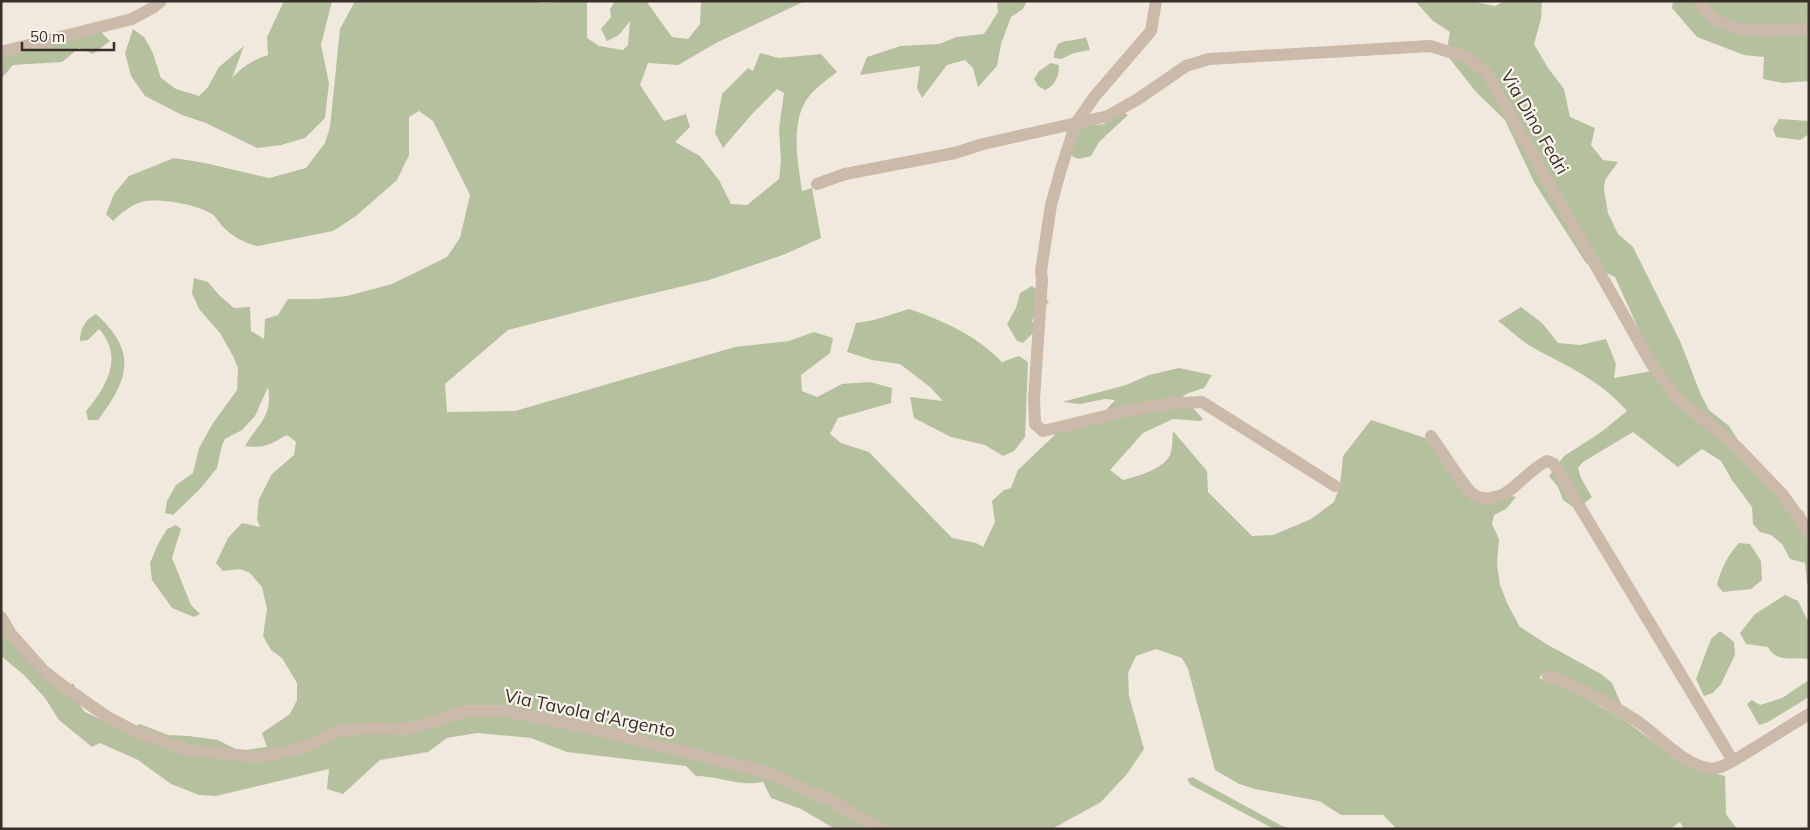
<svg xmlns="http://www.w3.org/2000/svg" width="1810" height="830" font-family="Mulish,sans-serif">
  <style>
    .green { fill: #b5c19e }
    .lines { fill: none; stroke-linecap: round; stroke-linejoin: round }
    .minor { stroke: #cbb9aa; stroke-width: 12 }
    .labels { text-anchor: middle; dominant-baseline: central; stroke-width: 4.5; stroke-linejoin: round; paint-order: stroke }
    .street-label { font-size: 18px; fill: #382e2a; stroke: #faf3eb }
  </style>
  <rect width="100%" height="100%" fill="#f2e9de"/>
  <path class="green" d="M284,1H332L321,45L329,83L325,118L305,138L281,145L257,148L206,123L182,115L145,96L131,76L125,53L133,29L144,37L152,51L161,78L176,89L199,96L208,87L219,67L244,46L232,78C243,66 253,60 268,55L267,37Z
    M355,1H535L540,3L587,1V38L599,46L623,50L628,45L630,21L619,35L607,41L601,29L611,17L610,9L615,1H646L672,37L688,39L700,24L701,1H805L718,42L678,65L648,63L640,85L664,121L686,114L690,127L675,142L700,156L719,180L731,204L747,205L779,179L781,160L779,129L784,93L777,89L752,114L723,148L715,133L722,94L748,68L753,71L760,53L779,58L821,54L837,72C828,79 818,86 810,95C789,120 798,162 802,191L812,188L821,238L783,255L709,280L608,304L508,330L445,384L447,412L515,411L735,347L789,341L814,332L833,338L830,353L801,375L802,391L817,397L842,384L870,382L892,388L891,403L838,418L830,434L841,443L869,452L952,538L976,543L983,547L995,522L992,501L1004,490L1011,488L1018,470L1061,429L1106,410L1115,400L1105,399L1080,404L1062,402L1126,385L1149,375L1179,368L1212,375L1204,388L1186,394L1176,403L1193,408L1203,419L1200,421L1173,419L1143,433L1110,470L1123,480C1138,476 1162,470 1170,455C1173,448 1172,438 1173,431L1207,471L1208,492L1252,536L1273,535L1297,525L1311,519L1334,502L1340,485L1343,456L1371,420L1425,438L1468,494L1507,495L1516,497L1506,509L1494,515L1492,524L1499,539L1497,564L1500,585L1507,603L1520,627L1548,645L1601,674L1612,683L1622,706L1544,672L1539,678L1568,688L1623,719L1687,766L1725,776L1726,814L1737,829H1684L1680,822L1670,829H1397L1383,815H1341L1319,801L1255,789L1239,784L1215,770L1188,669L1182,658L1156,649L1136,656L1128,673L1129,696L1144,749L1127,774L1101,802L1052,829H835L801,809L771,798L763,782C740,787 719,776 696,776L686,766L567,752L531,738L477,733L447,738L428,752L380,760L343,794L327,789L329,769L216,796L199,795L171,784L138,760L100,743L92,747L59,720L45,698L24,675L1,656V629L56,683L74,684L78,703L85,712L125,731L140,724L168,735L189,736L218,740L239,751L267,747L262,733L290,714L297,700V683L282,658L271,650L263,636L267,609L262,587L250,573L240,569L223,571L216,563L228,538L242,523L260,527L257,519L259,499L272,474L294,455L296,442L287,435C270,444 265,449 245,446C259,423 273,416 268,387L255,416L242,430L225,439L222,445L217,468L199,490L173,515L165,513L167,501L176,485L193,473L199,448L213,423L237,390L238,368L233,356L220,333L199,309L192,293L194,278L208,282L219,295L234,308L250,307L251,331L264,339L265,319L278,315L288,299H317L347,296L392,284L447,257L460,238L470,195L433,121L419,111L409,117V155L397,180L356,216L333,231L258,246C245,244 232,236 222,226C219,222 216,217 212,214C199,205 157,197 142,202C131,205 121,213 113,221L106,214L114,194L129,176L174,158L205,163L269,178L306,168L325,143L330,127L340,29Z
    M997,1H1027L1023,9L1011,17L1001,44L997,66L978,87L973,68L965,60L947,65L922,98L917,88L920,66L860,75L867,57L900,46L939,44L957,37L984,34L998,12Z
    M1415,1H1471L1495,6L1505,1H1542L1541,19L1534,44L1548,68L1564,89L1570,117L1595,128L1591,145L1603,160L1618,162L1605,180L1604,190L1608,213L1618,234L1633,247L1680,341L1701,395L1709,410L1729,426L1751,461L1778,496L1803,511L1809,522V586L1807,584L1805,563L1790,559L1782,544L1771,535L1760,532L1753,524L1752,507L1732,480L1721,461L1702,449L1678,467L1633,432L1583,462L1578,468L1581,478L1592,497L1577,510L1563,500L1558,487L1549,476L1564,456L1600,433L1627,411C1599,379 1568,367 1532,347C1520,340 1509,329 1498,321L1521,307L1542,323L1558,343L1580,345L1606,339L1616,364L1614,378L1657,370L1615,277L1586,263L1534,182L1505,120L1476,92L1446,54L1450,32L1433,21Z
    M1673,1H1809V81L1783,83L1763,79L1764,57L1744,55L1697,37L1672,8Z
    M98,29L110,41L93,54L79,48L62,62L13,65L1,79V56Z
    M1086,37L1090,50L1074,53L1061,59L1054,58V53L1058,44C1067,39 1077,41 1086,37Z
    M1051,63L1059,65C1059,76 1056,85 1045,90L1038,86L1034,79L1039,71Z
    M1119,110L1128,115L1099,142L1091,156L1079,159L1073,157L1068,146L1073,131L1087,126L1104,124Z
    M1779,119L1809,121V134L1800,140L1776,137L1773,129Z
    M1032,286L1049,302L1032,320L1035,331L1023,343L1017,341L1007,324L1016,308L1020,293Z
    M909,309C944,321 976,335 1002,362L1019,356L1028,362L1025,437L1014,451L1003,456L985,445L951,437L914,418L910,397L943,401L930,387L900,364L872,360L847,352L856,323L874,320Z
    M96,314C138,352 129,379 98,420H88L86,411C107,386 124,357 99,329L88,340L80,341C80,330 85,319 96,314Z
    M176,525L181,529L172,558L191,605L200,614L194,617L172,608L152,580L150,563L158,544L167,529Z
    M1739,543L1750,544L1761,561L1762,580L1751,589L1723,592L1717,585C1721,568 1728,555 1739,543Z
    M1785,595L1798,601L1809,623V659C1793,656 1777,664 1768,647L1746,644L1740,633L1755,614Z
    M1720,631L1734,642L1735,655L1721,684L1713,693L1704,696L1696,679L1711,639Z
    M1809,680V697L1768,722L1759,725L1747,704L1752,700L1760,705L1782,698Z
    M1192,777L1282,826L1292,829H1274L1191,785L1187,779Z"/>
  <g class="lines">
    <path class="minor" d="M1156,1L1151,31L1095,96L1076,123L1061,169L1051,205L1041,271L1042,280L1034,399L1035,424L1043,431L1130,410L1168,404L1202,402L1335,486
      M1700,1C1718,40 1774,30 1809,28
      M1,52L132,19L154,7L161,1
      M817,184L845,174L955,153L983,144L1108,116L1138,99L1186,66L1209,59L1430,46L1466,57L1486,72L1652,365L1676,397L1738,448L1783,495L1809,532
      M1431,436C1440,448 1464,488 1474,495C1485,502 1501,497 1510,490C1520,482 1537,465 1547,461L1554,464L1733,761
      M1,617L11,634L44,671L70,691L106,716L136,732L188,750L257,757L299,749L338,731L365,728L406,729L435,721L466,711H505L592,729L770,773L831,801L881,829
      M1548,676C1579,686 1609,703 1637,721C1658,735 1683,764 1707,768C1717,770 1725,765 1733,761L1809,714"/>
  </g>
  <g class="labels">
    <g class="street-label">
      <text transform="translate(1535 122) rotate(60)">Via Dino Fedri</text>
      <text transform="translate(590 713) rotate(12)">Via Tavola d'Argento</text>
    </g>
  </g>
  <rect width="1810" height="830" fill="none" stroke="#382e2a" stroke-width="5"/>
  <path d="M22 42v8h92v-8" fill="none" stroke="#382e2a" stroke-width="2.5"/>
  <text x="30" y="42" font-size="15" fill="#382e2a" stroke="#faf3eb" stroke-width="4" paint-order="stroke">50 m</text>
</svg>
